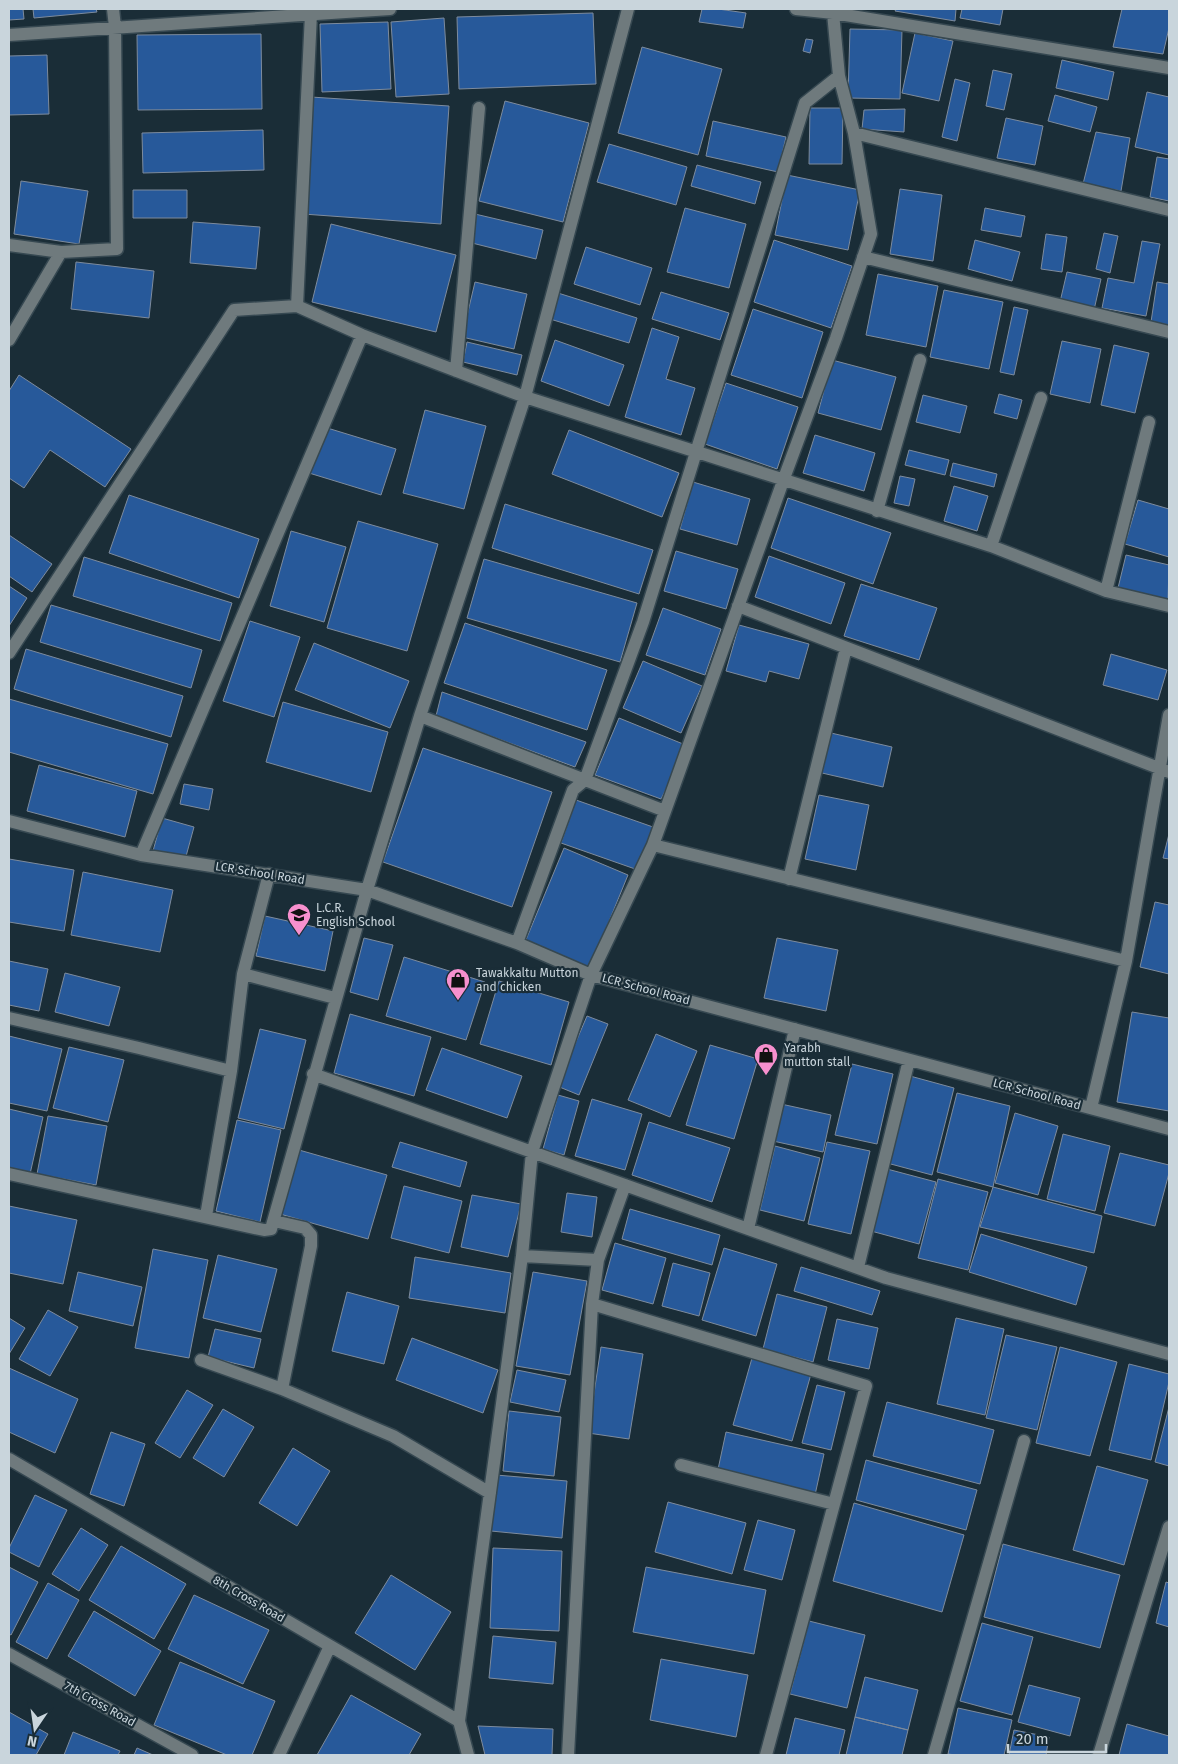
<svg xmlns="http://www.w3.org/2000/svg" width="1178" height="1764" font-family="'Fira Sans',sans-serif">
  <style>
    .building { fill: #27599a; stroke: #7d8b9d }
    .lines { fill: none; stroke-linecap: round; stroke-linejoin: round }
    .minor-casing { stroke: #364851; stroke-width: 15 }
    .minor { stroke: #6f7a7d; stroke-width: 12 }
    .labels { text-anchor: middle; dominant-baseline: central; stroke-width: 4.5; stroke-linejoin: round; paint-order: stroke }
    .street-label { font-size: 12px; fill: #c9d5dc; stroke: #1a2d37 }
    .poi-label { font-size: 12px; fill: #c9d5dc; stroke: #1a2d37; text-anchor: start }
  </style>
  <rect width="100%" height="100%" fill="#1a2d37"/>
  <path class="building" d="M9,9H23L24,19L9,20Z
    M33,9H96L97,12L34,18Z
    M702,9H718L746,13L743,28L699,22Z
    M896,9H956L955,21L895,11Z
    M962,9H1003L1000,25L960,18Z
    M1122,9H1169V28L1163,54L1113,47Z
    M593,13L596,84L459,89L457,17Z
    M444,18L449,94L396,97L391,22Z
    M388,22L391,89L322,92L320,24Z
    M850,29L902,30L900,99L848,98Z
    M915,33L953,41L939,101L902,93Z
    M261,34L262,109L138,110L137,35Z
    M806,39L813,40L810,53L803,51Z
    M642,47L722,69L698,155L618,133Z
    M47,55L49,114L9,115V56Z
    M1062,60L1114,72L1108,100L1056,88Z
    M993,70L1012,74L1004,110L986,106Z
    M955,79L970,83L957,141L942,137Z
    M1147,92L1169,97V155L1135,147Z
    M1055,95L1097,107L1090,132L1048,121Z
    M311,97L449,106L441,224L303,214Z
    M505,101L589,123L563,222L479,201Z
    M810,108H843L842,164H809Z
    M905,109L904,132L862,129L864,110Z
    M1006,118L1043,126L1035,165L997,158Z
    M713,121L786,137L778,172L706,156Z
    M263,130L264,170L143,173L142,133Z
    M1096,132L1130,138L1121,191L1083,184Z
    M609,144L687,167L676,205L597,182Z
    M1157,157L1169,159V201L1150,197Z
    M697,165L761,182L755,204L691,186Z
    M787,175L860,190L848,250L775,235Z
    M21,181L88,191L79,244L14,234Z
    M900,189L942,195L933,261L890,254Z
    M133,190H187V218H133Z
    M685,208L746,224L729,288L667,272Z
    M985,208L1025,216L1021,237L981,230Z
    M475,214L543,230L536,259L468,242Z
    M193,222L260,227L256,269L190,263Z
    M331,224L456,255L436,332L312,302Z
    M1104,233L1118,236L1110,273L1096,269Z
    M1046,234L1067,237L1062,272L1041,269Z
    M774,240L852,266L831,328L754,302Z
    M975,240L1020,252L1012,281L968,269Z
    M1142,241L1160,244L1146,316L1102,308L1108,278L1134,283Z
    M586,247L652,268L640,305L574,284Z
    M76,262L154,271L149,318L71,309Z
    M1067,272L1101,279L1094,310L1060,302Z
    M878,274L938,286L926,347L866,335Z
    M475,282L527,294L514,349L462,337Z
    M1157,282L1169,284V325L1151,322Z
    M944,290L1003,302L989,369L930,357Z
    M661,292L729,313L720,340L652,319Z
    M558,293L637,318L629,343L550,319Z
    M1014,307L1028,310L1014,375L1000,372Z
    M753,309L823,332L802,398L731,375Z
    M652,328L679,337L666,379L695,388L681,435L625,417Z
    M555,340L624,365L609,406L541,381Z
    M1062,341L1101,349L1090,403L1050,394Z
    M467,342L522,355L517,375L463,362Z
    M1114,345L1149,353L1135,413L1101,405Z
    M832,360L896,377L881,430L818,413Z
    M19,375L131,449L105,487L50,450L24,488L9,478V391Z
    M726,383L798,407L777,469L705,444Z
    M999,394L1022,400L1017,419L994,413Z
    M923,395L967,406L960,433L916,422Z
    M425,410L486,426L464,509L403,493Z
    M324,427L396,449L381,495L309,473Z
    M569,430L679,473L662,517L552,474Z
    M815,435L875,453L864,491L803,473Z
    M909,450L949,460L945,475L905,465Z
    M953,463L997,474L994,487L950,476Z
    M900,476L915,479L909,506L894,503Z
    M693,482L750,499L737,545L680,529Z
    M954,486L988,496L977,531L944,521Z
    M129,495L259,539L239,598L109,553Z
    M788,498L891,533L873,584L771,548Z
    M1138,500L1169,509V557L1125,544Z
    M505,504L653,550L639,594L492,548Z
    M358,521L438,544L407,651L327,628Z
    M291,531L346,547L324,622L270,606Z
    M9,535L52,564L32,592L9,576Z
    M676,551L738,569L726,609L664,591Z
    M1126,555L1169,565L1168,601L1118,588Z
    M769,556L845,583L831,624L755,597Z
    M84,557L232,603L220,641L73,596Z
    M484,559L637,603L620,662L467,618Z
    M861,584L937,608L919,660L844,636Z
    M9,586L27,598L9,626Z
    M51,605L202,650L191,688L40,642Z
    M663,608L721,629L705,675L646,655Z
    M250,621L300,637L274,717L223,701Z
    M465,623L607,670L587,730L444,683Z
    M739,625L809,644L799,679L769,671L766,682L726,671Z
    M314,643L409,681L390,728L295,690Z
    M26,649L183,696L171,737L14,689Z
    M1111,654L1167,670L1158,700L1103,685Z
    M643,661L702,686L681,733L623,708Z
    M442,692L586,742L575,767L436,716Z
    M9,699L168,744L153,794L9,752Z
    M283,702L388,732L371,792L266,762Z
    M619,718L688,746L661,799L595,775Z
    M831,733L892,747L883,787L822,773Z
    M423,748L552,792L512,907L383,862Z
    M39,765L137,791L125,837L27,811Z
    M184,784L213,789L209,810L180,804Z
    M819,795L869,805L856,870L805,859Z
    M576,800L653,827L638,870L561,843Z
    M162,818L194,827L185,860L153,851Z
    M1169,834V859L1163,858Z
    M564,848L628,875L590,968L525,942Z
    M9,859L74,870L64,931L9,922Z
    M83,872L173,890L160,952L71,935Z
    M1155,902L1169,905V974L1140,967Z
    M265,916L333,931L325,971L256,956Z
    M364,938L393,945L378,1000L350,992Z
    M777,938L838,950L826,1011L764,998Z
    M404,957L485,982L466,1040L386,1016Z
    M9,961L48,969L39,1011L9,1005Z
    M65,973L120,987L109,1026L55,1012Z
    M499,981L569,1002L551,1065L480,1044Z
    M1132,1012L1169,1018V1111L1117,1102Z
    M350,1014L431,1037L414,1096L334,1073Z
    M587,1016L608,1024L579,1095L557,1086Z
    M260,1029L306,1040L284,1129L238,1118Z
    M656,1034L697,1051L670,1117L628,1100Z
    M9,1036L62,1049L47,1111L9,1103Z
    M710,1045L758,1059L734,1139L686,1125Z
    M69,1047L124,1060L108,1122L53,1108Z
    M442,1048L522,1076L507,1118L426,1090Z
    M852,1064L893,1074L877,1144L835,1135Z
    M910,1076L954,1088L932,1175L887,1163Z
    M957,1093L1010,1106L993,1187L937,1172Z
    M558,1095L579,1101L564,1155L543,1149Z
    M592,1099L642,1114L625,1170L575,1156Z
    M781,1104L831,1115L823,1152L773,1141Z
    M9,1109L43,1117L30,1174L9,1169Z
    M1015,1113L1058,1126L1038,1195L995,1183Z
    M48,1116L107,1126L96,1185L37,1174Z
    M237,1120L281,1130L260,1222L216,1211Z
    M649,1122L730,1148L712,1202L632,1175Z
    M1063,1134L1110,1146L1095,1211L1047,1199Z
    M400,1142L467,1162L460,1187L392,1167Z
    M827,1142L870,1151L851,1234L808,1224Z
    M775,1146L820,1158L804,1221L760,1210Z
    M299,1150L387,1175L368,1239L280,1214Z
    M1120,1153L1169,1165V1173L1155,1226L1104,1213Z
    M887,1169L936,1182L919,1244L871,1231Z
    M938,1179L988,1192L968,1270L918,1258Z
    M404,1186L462,1201L449,1253L391,1238Z
    M993,1187L1102,1216L1094,1253L980,1227Z
    M567,1193L597,1197L592,1237L561,1232Z
    M472,1195L521,1204L508,1257L461,1247Z
    M9,1206L77,1220L63,1284L9,1273Z
    M630,1209L720,1235L712,1265L622,1239Z
    M981,1234L1087,1267L1076,1305L969,1272Z
    M615,1243L666,1258L653,1304L602,1290Z
    M724,1248L777,1264L756,1336L702,1320Z
    M153,1249L208,1260L189,1358L135,1348Z
    M218,1255L277,1269L261,1332L203,1318Z
    M415,1257L511,1273L505,1313L409,1298Z
    M673,1263L710,1273L699,1316L662,1306Z
    M801,1267L880,1291L872,1315L794,1291Z
    M78,1272L142,1287L133,1326L69,1311Z
    M533,1272L587,1281L570,1375L516,1366Z
    M347,1292L399,1306L384,1364L332,1351Z
    M777,1294L827,1307L813,1362L763,1349Z
    M48,1310L78,1327L50,1376L19,1359Z
    M9,1318L25,1328L9,1354Z
    M956,1318L1004,1329L985,1415L937,1404Z
    M837,1319L878,1328L869,1369L828,1360Z
    M215,1329L261,1339L254,1368L208,1357Z
    M1006,1335L1057,1347L1037,1430L986,1418Z
    M412,1338L498,1370L483,1413L396,1380Z
    M601,1347L643,1354L629,1439L588,1433Z
    M1060,1347L1117,1362L1090,1456L1036,1443Z
    M752,1358L811,1374L792,1441L733,1425Z
    M1129,1364L1169,1374V1382L1151,1460L1109,1450Z
    M9,1368L78,1399L55,1453L9,1432Z
    M517,1370L566,1380L559,1412L510,1402Z
    M817,1385L845,1392L831,1450L802,1443Z
    M187,1390L213,1405L180,1458L155,1443Z
    M887,1402L994,1430L980,1484L873,1456Z
    M1169,1407V1466L1155,1462Z
    M223,1409L254,1427L224,1477L193,1458Z
    M509,1411L561,1417L554,1476L503,1471Z
    M111,1432L145,1444L124,1506L90,1494Z
    M726,1432L824,1454L815,1495L717,1474Z
    M293,1448L330,1471L297,1526L259,1503Z
    M866,1460L977,1490L966,1530L856,1500Z
    M1097,1466L1148,1480L1124,1565L1073,1550Z
    M496,1475L567,1481L562,1538L491,1531Z
    M35,1495L67,1510L39,1567L9,1552V1548Z
    M668,1502L746,1523L732,1574L655,1552Z
    M854,1503L964,1535L942,1612L833,1581Z
    M758,1520L795,1530L782,1580L744,1570Z
    M81,1528L108,1545L79,1591L52,1574Z
    M1003,1544L1120,1575L1100,1648L984,1617Z
    M121,1546L186,1584L154,1639L89,1600Z
    M493,1548L562,1551L559,1631L490,1628Z
    M9,1567L38,1582L11,1635L9,1634Z
    M646,1567L766,1590L754,1654L633,1632Z
    M391,1575L451,1612L415,1670L355,1633Z
    M1166,1582L1169,1583V1627L1156,1623Z
    M48,1583L79,1600L47,1659L16,1642Z
    M194,1595L269,1630L243,1684L168,1649Z
    M94,1611L161,1651L135,1696L68,1656Z
    M809,1621L865,1635L847,1708L790,1694Z
    M982,1623L1033,1637L1012,1715L960,1701Z
    M493,1636L556,1642L553,1684L489,1678Z
    M661,1659L748,1675L736,1737L650,1720Z
    M180,1662L275,1701L252,1755H227L154,1725Z
    M865,1677L918,1690L908,1730L855,1717Z
    M1029,1685L1080,1698L1070,1736L1018,1722Z
    M351,1695L421,1734L409,1755H317Z
    M958,1708L1012,1720L1004,1755H956L948,1754Z
    M9,1712L48,1734L36,1755H12L9,1754Z
    M855,1717L908,1730L902,1755H846Z
    M795,1718L845,1730L839,1755H786Z
    M1127,1724L1169,1736V1755H1119Z
    M478,1726L553,1729L552,1755H485Z
    M1014,1730L1049,1737L1046,1755H1009Z
    M73,1732L120,1751L118,1755H64Z
    M137,1748L153,1755H134Z"/>
  <g class="lines">
    <g class="minor-casing">
      <path id="minor" d="M796,9L833,13L1169,68
        M9,35L390,9
        M854,133L1169,210
        M9,245L61,252L117,249L115,27L113,9
        M863,257L1169,332
        M297,306L311,14
        M9,340L61,252
        M456,371L479,108
        M877,511L920,360
        M991,546L1041,398
        M1106,591L1149,422
        M738,606L1169,772
        M9,653L234,310L297,306L362,335L525,397L991,546L1106,591L1169,606
        M420,716L665,811
        M9,821L141,855L367,890L517,943L591,975L1169,1129
        M653,845L1126,961
        M141,855L362,335
        M789,879L846,648
        M517,943L573,790L585,780L643,622L805,103L839,76
        M243,974L269,874
        M9,1018L139,1048L231,1071L243,974L335,998
        M313,1074L886,1278L1169,1354
        M1091,1108L1126,961L1169,715
        M9,1174L264,1230L271,1229L367,890L420,716L525,397L628,9
        M206,1216L231,1071
        M274,1221L305,1228L311,1235V1246L282,1389
        M748,1229L795,1029
        M522,1256L598,1260L592,1304L866,1386L766,1755
        M598,1260L625,1185
        M858,1267L909,1060
        M201,1360L282,1389L393,1436L490,1493
        M9,1459L459,1721L468,1755
        M681,1465L834,1504
        M9,1654L192,1755
        M459,1721L522,1256L532,1152L591,975L653,845L783,481L836,338L871,234L854,133L839,76L833,13L832,9
        M279,1755L330,1646
        M568,1755L592,1304
        M934,1755L1024,1441
        M1099,1755L1169,1527"/>
    </g>
    <use href="#minor" class="minor"/>
  </g>
  <defs>
    <g id="school-pin" transform="scale(1.25)"><path d="M0 17L-7.5 6A9.5 9.5 0 1 1 7.5 6Z" fill="#f790ce" stroke="#1a2d37"/><path d="M0-5L7-2L0 1L-7-2ZM-4 1L0 2.5L4 1V4Q0 6-4 4Z" fill="#111"/></g>
    <g id="shop-pin" transform="scale(1.25)"><path d="M0 17L-7.5 6A9.5 9.5 0 1 1 7.5 6Z" fill="#f790ce" stroke="#1a2d37"/><path d="M-5-2.5h2.3a2.7 3.5 0 0 1 5.4 0H5L5.5 6h-11ZM-1.5-2.5h3a1.5 2.3 0 0 0-3 0Z" fill="#111"/></g>
  </defs>
  <g fill-rule="evenodd">
    <use href="#school-pin" x="299" y="915"/>
    <use href="#shop-pin" x="458" y="980"/>
    <use href="#shop-pin" x="766" y="1055"/>
  </g>
  <g class="labels">
    <g class="street-label">
      <text transform="translate(260 873) rotate(9)">LCR School Road</text>
      <text transform="translate(646 989) rotate(15)">LCR School Road</text>
      <text transform="translate(1037 1094) rotate(15)">LCR School Road</text>
      <text transform="translate(249 1599) rotate(30)">8th Cross Road</text>
      <text transform="translate(100 1704) rotate(29)">7th Cross Road</text>
    </g>
    <g class="poi-label">
      <text x="316" y="908">L.C.R.<tspan x="316" dy="14">English School</tspan></text>
      <text x="476" y="973">Tawakkaltu Mutton<tspan x="476" dy="14">and chicken</tspan></text>
      <text x="784" y="1048">Yarabh<tspan x="784" dy="14">mutton stall</tspan></text>
    </g>
  </g>
  <rect width="1178" height="1764" fill="none" stroke="#c9d5dc" stroke-width="20"/>
  <g transform="translate(35 1729) rotate(193)" stroke="#1a2d37" stroke-width="4" paint-order="stroke">
  <path d="M0-4L9 19L0 12L-9 19Z" fill="#c9d5dc"/>
  <text y="-8" font-size="14" font-weight="bold" text-anchor="middle" fill="#c9d5dc">N</text>
  </g>
  <path d="M1008 1744v8h98v-8" fill="none" stroke="#c9d5dc" stroke-width="2.5"/>
  <text x="1016" y="1744" font-size="15" fill="#c9d5dc" stroke="#1a2d37" stroke-width="4" paint-order="stroke">20 m</text>
</svg>
